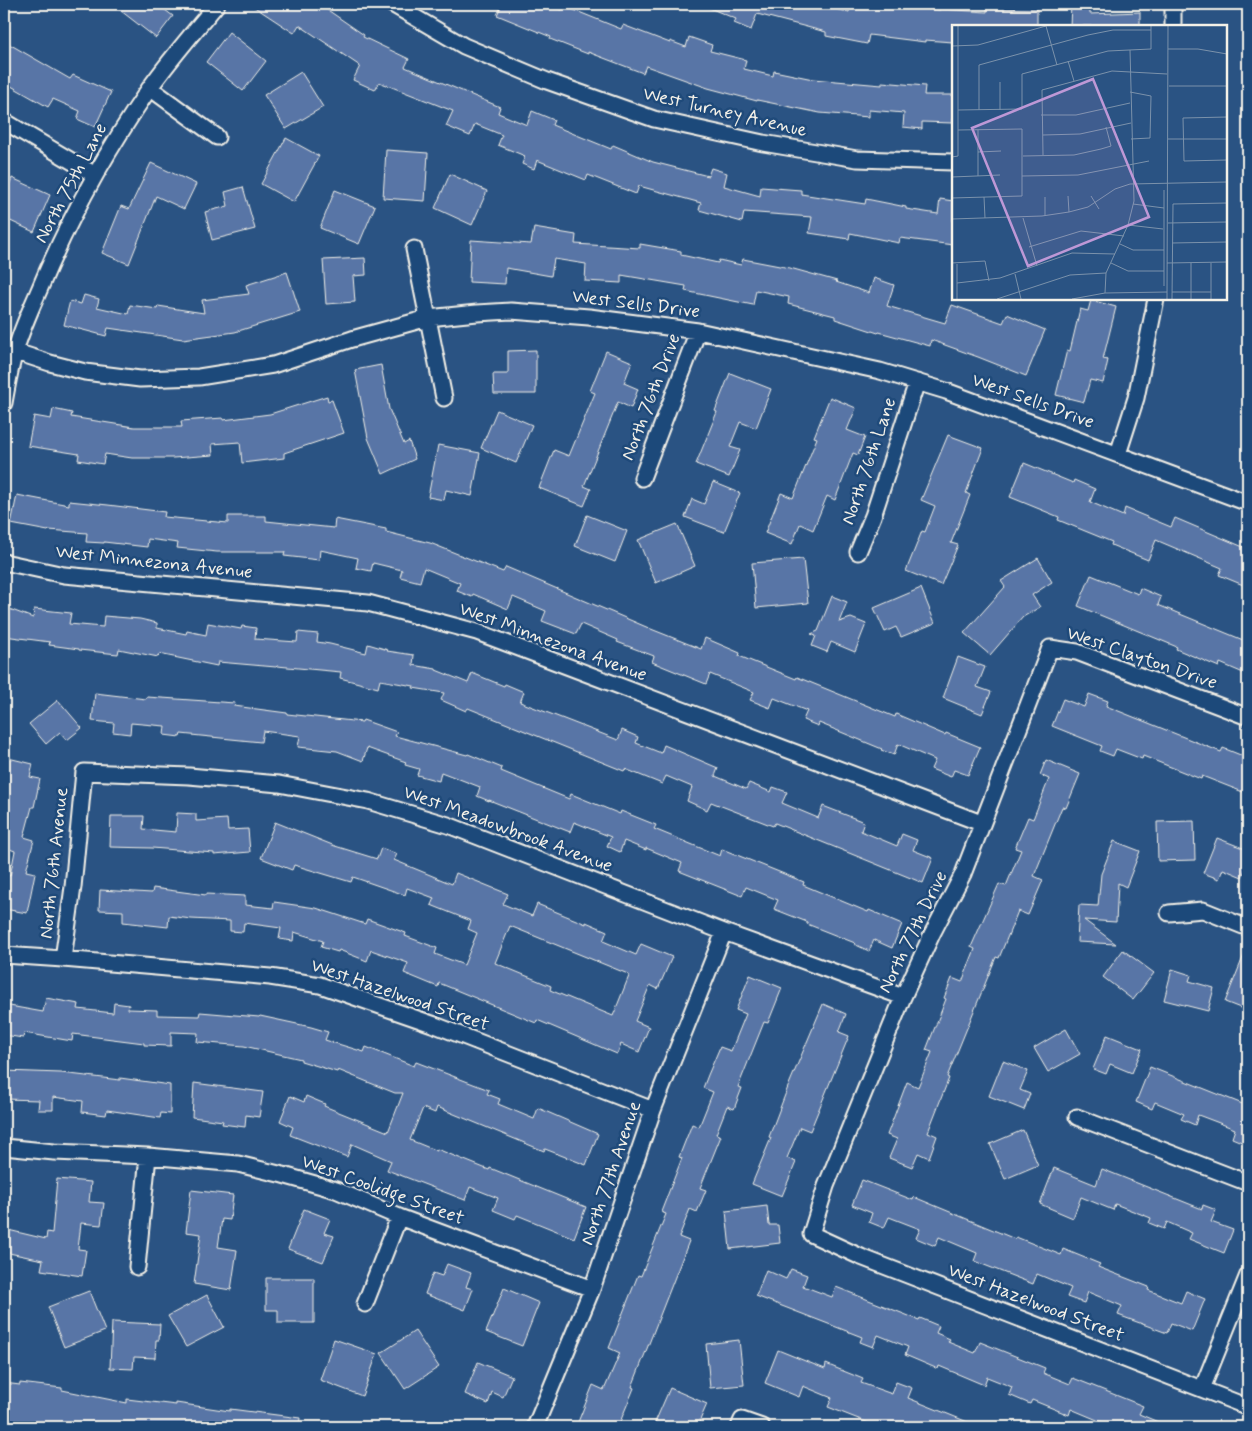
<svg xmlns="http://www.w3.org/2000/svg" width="1252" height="1431" font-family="Mynerve,sans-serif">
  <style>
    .building { fill: #5875a6; stroke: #f4f1e8; fill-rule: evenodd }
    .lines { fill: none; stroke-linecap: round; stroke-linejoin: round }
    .street-casing { stroke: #f4f1e8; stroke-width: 19 }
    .street { stroke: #1f4a7a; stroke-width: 15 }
    .labels { text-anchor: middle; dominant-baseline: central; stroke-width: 5; stroke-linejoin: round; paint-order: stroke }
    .street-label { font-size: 19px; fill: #f4f1e8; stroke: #1f4a7a }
    .inset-road { fill: none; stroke: #7b92ab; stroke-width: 1 }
    .view { fill: #be98d6; fill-opacity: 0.15; stroke: #be98d6; stroke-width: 2.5 }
    .inset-edge { fill: none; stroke: #f4f1e8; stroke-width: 2.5 }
  </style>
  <rect width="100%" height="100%" fill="#2a5383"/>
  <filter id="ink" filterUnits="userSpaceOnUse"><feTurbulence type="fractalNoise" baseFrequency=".02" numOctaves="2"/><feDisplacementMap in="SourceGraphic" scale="10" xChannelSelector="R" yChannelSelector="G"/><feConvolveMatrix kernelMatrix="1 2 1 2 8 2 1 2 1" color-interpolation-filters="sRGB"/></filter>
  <g filter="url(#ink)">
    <path class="building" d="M112,4H157L173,16L156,38Z
      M250,4H319L364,35L363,37L409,59L405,67L500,107L498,113L527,125L532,111L554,120L552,125L611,149L613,145L653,162L708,176L711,168L727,173L724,186L760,196L761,187L801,190V194L865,204L866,199L906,207V209L938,214L940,199L953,201V245L900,238L899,243L850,233L849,239L809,233L812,217L744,212L742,222L699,210L701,203L639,186L636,194L588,175L586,180L537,160L534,169L522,164L525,156L498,145L502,135L475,124L470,136L446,126L453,111L379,82L375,90L353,80L360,66L299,25L294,33Z
      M502,4H548L562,10L564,6L621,29L623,25L670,43V41L686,47L689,37L712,45L710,51L746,60L744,69L773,76L774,71L813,79L882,85V82L925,86L924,95H953V123L922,122V129L903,127L904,113L869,110V117L820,113L757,100V101L708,88L646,66L643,73L588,52V54L550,39L551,37L497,15Z
      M700,4H821L820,6L849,12L850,4H885L940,10V9L987,12V8L1037,9V26H953V42L925,40V42L869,35L867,44L826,36V32L757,14L751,30L734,23L736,19Z
      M1071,4L1090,5V14L1140,12V26H1070Z
      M229,32L266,61L243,91L206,62Z
      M4,41L70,79L73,75L111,92L95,127L77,119L80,111L53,99L48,107L4,82Z
      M301,72L323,107L286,129L264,95Z
      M286,138L319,156L294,202L261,184Z
      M386,150L428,153L425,201L383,198Z
      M151,163L196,184L184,209L156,196L129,264L102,253L121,206L129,209Z
      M450,174L487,191L472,225L435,208Z
      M12,178L50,195L34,232L4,218V197Z
      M243,187L255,229L212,240L205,212L228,206L225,192Z
      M335,190L375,206L359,244L320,228Z
      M534,228L576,235L575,244L640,248V244L681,251V255L718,263L719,260L741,265L743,259L790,268L837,281L836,282L869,293L874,278L894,285L887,306L945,323L952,305L1003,323L1007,314L1045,330L1026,376L978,357L931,340L930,346L879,332L878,333L835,319V316L788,304L789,297L756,290L753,305L685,291L686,286L621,275V283L585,281L586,264L554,259L551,276L506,268L505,284L469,282L471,240L531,244Z
      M365,258L366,275L353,276L355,302L326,304L323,260Z
      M287,272L300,312L235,332L183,339L108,328L106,336L64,325L70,301L81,304L84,295L99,299L97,307L128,314L130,305L157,309L158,306L204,313L202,300L249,294L246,285Z
      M1091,300L1116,307L1103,359L1108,360L1103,383L1090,380L1084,402L1056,395L1067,350L1070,351L1080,309L1088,311Z
      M536,350V394H494L493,374H508V351Z
      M606,351L632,362L624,383L638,389L631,408L618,402L584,486L591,489L584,506L539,488L554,450L569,456L595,393L590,391Z
      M381,365L389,409L404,444L409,441L415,459L383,474L368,438L355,370Z
      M730,373L771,389L756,428L740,422L730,447L740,450L729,477L696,464L717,412L715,411Z
      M327,396L328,401L332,400L344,433L284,453V458L242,463L240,442L212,444L213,455L173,458H132L105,454L103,464L78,460L79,454L28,446L34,416L51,419L53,409L72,413L71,417L134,427H182L181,421L223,418V420L270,414Z
      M830,397L856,408L847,430L865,437L858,455L853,453L835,500L827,496L813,530L800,524L792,544L765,533L781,493L793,498L817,438L814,437Z
      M497,410L532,425L516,463L481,448Z
      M948,435L983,448L966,493L970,495L951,543L958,545L941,585L906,571L922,531L925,532L935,506L921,500Z
      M438,445L480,453L472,496L446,490L444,500L428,497Z
      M1024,463L1073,483L1074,480L1095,489L1090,502L1123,516L1125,508L1171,527L1175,518L1248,549V587L1219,575L1222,568L1156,540L1148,560L1111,545L1112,542L1058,520L1059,517L1010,497Z
      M713,482L740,493L724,532L685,517L692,499L704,504Z
      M17,495L69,505V501L108,505L165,512L164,517L228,523V516H266V521L334,528L335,519L386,529V532L430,543L503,572L506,567L651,629L701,649L705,638L740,653L739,656L796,679L797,677L895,717L896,714L945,735L946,733L980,747L968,775L954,770L951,777L931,769L935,760L898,744L894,755L881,750L882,749L819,723L818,726L803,720L807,711L774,698L770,708L750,700L754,692L710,674L706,684L652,662L654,656L617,642L618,640L581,624L576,634L542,621L546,611L513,597L508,609L473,594L472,597L457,591L460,583L424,568L420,582L400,577L402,570L373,563L371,571L356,568L358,558L320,550L319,560L284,556L285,552H217L177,548L178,543L148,539L147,547L104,542V543L86,542L87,533L49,530L48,531L11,524Z
      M587,515L627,531L615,562L575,546Z
      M677,524L695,566L656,583L638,540Z
      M1038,558L1052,582L1032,595L1040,607L1023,617L990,655L964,633L1005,587L1001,581Z
      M803,559L808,603L756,608L752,563Z
      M1091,575L1138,594L1140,588L1161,597L1158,605L1248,642V675L1220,663L1219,667L1176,649L1177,647L1078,606Z
      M921,588L935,623L901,637L896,627L885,632L874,608Z
      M832,596L847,602L839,622L851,618L866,624L855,652L831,642L827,652L812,646L816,636L811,634L818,631Z
      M4,607L33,618L34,609L71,613L69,624L103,627L104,616L140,619L157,623V628L186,634L187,631L206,635L208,623L241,629L242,626L256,628L255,639L297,642L298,632L318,634L317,642L330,644L366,653L368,644L388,650L387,651L414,655L413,665L436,669V670L468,683L472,673L504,686L505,684L524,692L520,702L618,740L622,730L638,737L636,743L661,753L664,745L718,768L715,776L746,789L749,783L771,792L773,787L787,792L782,803L818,818L823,806L864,822L861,831L897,846L902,834L917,840L913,850L933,858L923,883L775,823L773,826L711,802L707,810L687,801L692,787L666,776L662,784L625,769L624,771L468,708L466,711L441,700L444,693L413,688L414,686L380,680L378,688L340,678L341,672L277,666L276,667L218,662L217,666L159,654L158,657L119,649L118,654L79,650V649L49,645L50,642L4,636Z
      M958,657L985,667L977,687L991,692L982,714L943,698Z
      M95,693L146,699L147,697L235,703L234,706L287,713V714L362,722L363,720L397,732L395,736L467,755L468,754L502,768L501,771L569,799L571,794L620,814L621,811L656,825L654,829L720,856L722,849L804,882L803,885L868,912L869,910L902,924L892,948L874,940L869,951L854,944L855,943L807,924V922L774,909L778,900L746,887L742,896L679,871L682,863L646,848V850L624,841L620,852L607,846L611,837L574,822L570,832L489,800V801L477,796L480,787L441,772L439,781L417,775L419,769L405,765L406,762L367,748L363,761L337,751L298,747L300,736L263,731L261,742L181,734L180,737L164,735L165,726L131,723L130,734L113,732L114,723L92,721Z
      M1089,694L1108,701L1106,706L1221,752L1223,748L1248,758V794L1202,776L1201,779L1143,756L1142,759L1116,749L1113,756L1100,751L1102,746L1052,726L1063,699L1084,707Z
      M58,700L82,728L67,740L60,732L46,744L29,724Z
      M4,757L33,764L30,777L40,779L34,807H32L24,837L34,840L26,871L35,873L27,913L4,909V874L10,876L15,851L4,847Z
      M1046,760L1080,774L1066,808L1062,807L1034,876L1043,880L1028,915L1018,911L999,958L996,957L947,1077L949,1078L928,1132L937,1136L929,1158L918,1153L912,1167L889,1158L897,1139L887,1135L907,1082L918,1087L932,1052L926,1050L946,999L944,998L952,978L962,982L975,949L971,947L999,884L1006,886L1021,850L1015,848L1028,817L1033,819L1049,779L1040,775Z
      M177,813L196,814V821L227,819L228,830L248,829L250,852L214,855V853L152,848L110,847L111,816H144L143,829L176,832Z
      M1194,821L1195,860L1158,861L1157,822Z
      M275,822L335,846L377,859L381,848L397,854L394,860L452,884L456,873L508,894L503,904L532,916L537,904L586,924V922L607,931L603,941L636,955L641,944L672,957L658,989L650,985L635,1021L649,1027L639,1052L621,1044L617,1054L537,1020L536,1023L439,983L438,987L404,973L408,963L371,950L367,961L339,950L338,952L321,947L323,941L294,932L293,941L279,939L281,928L244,923L243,932L230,931V921L191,919L169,916L168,927L123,922V911L99,910L100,890L152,893L153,888L206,895V894L245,896V905L273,908L274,902L316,908L365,924L367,919L406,933L405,936L437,948L435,954L464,965L477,933L468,929L471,921L431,905L434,898L407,888L405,895L353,877L351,882L294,865L292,870L261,858ZM510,926L628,974L629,976L613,1016L550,990L551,986L495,963Z
      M1217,838L1248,850V862L1242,877L1223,869L1219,879L1203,873Z
      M1114,841L1140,851L1126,887L1118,883L1116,922L1084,920L1116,944L1077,942L1079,905L1098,906L1101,874Z
      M1248,945V1011L1225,1002Z
      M1123,950L1154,973L1133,1000L1103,977Z
      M1172,969L1191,975L1189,981L1214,988L1208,1011L1164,1000Z
      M750,975L782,988L768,1023L764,1022L738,1087L742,1088L734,1109L727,1106L716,1134L721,1136L700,1188L706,1190L697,1212L690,1209L679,1237L689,1241L632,1387L634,1388L618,1427H576L593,1385L604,1390L620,1353L609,1348L638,1275L641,1276L666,1214L661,1212L682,1158L679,1157L692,1124L699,1127L713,1092L703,1088L708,1075L720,1047L731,1051L746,1014L736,1010Z
      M46,998L79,1004L78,1009L113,1013L114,1003L129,1005L128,1009L157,1010V1015L199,1016L200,1012L259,1017L260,1016L311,1027L328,1032L325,1040L364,1052L366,1047L414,1066L416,1062L489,1090L487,1094L500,1099L498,1104L534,1119L538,1108L598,1134L586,1165L545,1149L544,1151L437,1107L435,1113L423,1108L410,1140L437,1151V1149L489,1170L490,1168L586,1207L574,1238L517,1215L515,1219L493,1210L498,1198L470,1187L465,1200L387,1170L391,1161L352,1144L347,1157L290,1135L293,1127L280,1121L290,1096L304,1102L306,1096L325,1104L324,1106L388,1132L403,1093H395L338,1070L337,1072L301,1061V1059L244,1046L197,1042L198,1033L171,1032V1046L144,1045V1043L73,1034L72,1041L24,1033L23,1038L4,1035V1005L43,1012Z
      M823,1004L846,1014L839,1032L849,1036L810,1131L800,1127L787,1158L796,1162L782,1196L752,1184L771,1138L769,1137L788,1087Z
      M1066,1029L1080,1054L1048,1072L1034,1048Z
      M1107,1035L1142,1049L1132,1073L1110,1064L1106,1074L1093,1069Z
      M1003,1061L1028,1071L1020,1090L1030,1094L1024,1110L989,1096Z
      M1150,1067L1245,1105L1248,1099V1134L1244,1143L1232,1138L1235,1129L1198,1115L1195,1125L1181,1119L1184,1114L1155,1102L1152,1109L1136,1102Z
      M4,1071L61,1073L120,1080V1078L170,1085V1114L161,1113L160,1118L107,1110L106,1115L82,1112L83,1101L53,1097V1110H38L39,1100L4,1099Z
      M194,1083L263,1092L259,1117L246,1115L245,1127L222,1124L223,1121L192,1117Z
      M1023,1130L1038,1165L1005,1179L990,1144Z
      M1054,1168L1096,1185L1102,1169L1202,1209L1203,1205L1216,1210L1211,1222L1233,1230L1224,1253L1189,1239L1192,1233L1167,1222L1164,1229L1149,1223L1151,1218L1115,1204L1113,1210L1081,1197L1073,1218L1040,1204Z
      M57,1179L91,1182L89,1202L104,1203L101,1225L81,1223L78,1249L86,1250L82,1276L41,1270L43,1260L4,1252V1229L46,1239L47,1232L52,1233Z
      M862,1180L913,1200L914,1197L1015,1239L1016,1237L1061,1255L1063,1249L1100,1264L1098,1267L1149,1287L1148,1290L1181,1303L1186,1291L1205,1299L1192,1331L1171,1323L1167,1333L1118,1315L1122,1306L1088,1292L1084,1303L1067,1297L1071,1288L1037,1274L1033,1284L974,1261L977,1253L939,1237L935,1246L916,1238L920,1229L889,1217L884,1228L869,1222L872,1213L852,1205Z
      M191,1190L233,1195L230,1220L222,1219L218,1247L237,1250L231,1290L194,1284L201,1234L186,1232Z
      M767,1206L769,1225H778L780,1243L730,1249L726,1211Z
      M304,1209L330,1219L324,1233L334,1236L323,1262L288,1249Z
      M447,1264L471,1273L466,1287L473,1289L465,1310L425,1294L433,1273L442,1276Z
      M791,1269L807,1275L803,1286L832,1297L836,1287L919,1320L920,1318L939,1326L936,1333L950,1339L948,1342L975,1353L980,1342L1045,1368L1043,1373L1070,1384L1073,1378L1143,1406L1139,1414L1170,1427H1114L1071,1409L1069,1415L1032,1400L1030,1404L1009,1395L1012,1387L987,1377L984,1385L939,1366L938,1369L905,1355L908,1347L878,1335L873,1347L860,1342L862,1337L756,1296L766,1270L786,1279Z
      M266,1278H314V1323H278V1310H266Z
      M504,1288L539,1303L522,1346L486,1332Z
      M89,1291L105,1331L64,1347L48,1307Z
      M207,1295L224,1327L186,1347L168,1316Z
      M112,1322L160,1324L159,1340H156L155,1358L134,1357L133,1369L110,1368Z
      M415,1331L439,1367L405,1389L381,1353Z
      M334,1339L377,1354L362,1396L320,1380Z
      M739,1340L744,1385L710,1388L706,1344Z
      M778,1350L825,1369L826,1364L863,1379L861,1383L892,1394L896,1382L912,1388L908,1398L980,1427H879L828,1407L832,1398L803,1386L799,1397L765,1383Z
      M478,1362L512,1376L503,1397L492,1392L488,1404L465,1394Z
      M4,1383L20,1385V1383L62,1388V1390L127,1403V1399L176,1405V1403L230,1411V1409L300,1418L299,1427H66L4,1419Z
      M670,1388L707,1404L697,1427H653Z"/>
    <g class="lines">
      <g class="street-casing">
        <path id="street" d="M392,4L464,46L547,81L654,119L763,143L857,159L953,162
          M1173,26V4
          M150,88L217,137
          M4,121L95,175
          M414,249L444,398
          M4,348L50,363L85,372L140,379L199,377L273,365L352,339L428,318L477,313L511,311L589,317L698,331L880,371L946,391L1248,503
          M4,403C7,386 10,368 15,352C21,330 31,309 40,288C69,218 106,152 149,89C170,59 194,32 217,4
          M1118,454L1136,398L1156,299
          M642,478L698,331
          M858,552L873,516L917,382
          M4,562L64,575L368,603L477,632L981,823
          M1248,717L1077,652L1050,648L963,874L932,934L903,997L826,1186L811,1234L861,1257L1248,1407
          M1169,913L1203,910L1248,928
          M4,955L63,959L270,977L320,985L435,1025L653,1110
          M63,959L73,887L84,772L189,776L279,784L368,801L448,825L724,932L903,997
          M1077,1117L1248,1183
          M4,1147L54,1152L148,1156L238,1164L283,1175L336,1190L399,1217L592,1289
          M137,1267L148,1156
          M365,1304L399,1217
          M1202,1389L1248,1275
          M535,1427L592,1289L653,1110L724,932
          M739,1427L742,1420L762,1427"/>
      </g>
      <use href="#street" class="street"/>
    </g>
  </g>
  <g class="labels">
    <g class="street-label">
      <text transform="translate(725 112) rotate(13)">West Turney Avenue</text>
      <text transform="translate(71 183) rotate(-62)">North 75th Lane</text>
      <text transform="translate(636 304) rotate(7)">West Sells Drive</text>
      <text transform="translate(651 397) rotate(-69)">North 76th Drive</text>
      <text transform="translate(1033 401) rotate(20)">West Sells Drive</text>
      <text transform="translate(869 461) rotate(-71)">North 76th Lane</text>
      <text transform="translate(154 562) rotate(6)">West Minnezona Avenue</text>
      <text transform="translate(553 642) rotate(20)">West Minnezona Avenue</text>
      <text transform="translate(1142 658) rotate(19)">West Clayton Drive</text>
      <text transform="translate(508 829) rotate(20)">West Meadowbrook Avenue</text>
      <text transform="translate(54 863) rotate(-84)">North 76th Avenue</text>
      <text transform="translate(913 932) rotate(-64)">North 77th Drive</text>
      <text transform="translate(400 995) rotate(19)">West Hazelwood Street</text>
      <text transform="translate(611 1173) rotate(-71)">North 77th Avenue</text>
      <text transform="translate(383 1190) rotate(20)">West Coolidge Street</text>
      <text transform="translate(1036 1303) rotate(21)">West Hazelwood Street</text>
    </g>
  </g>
  <g transform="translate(952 25)">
    <rect width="275" height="275" fill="#2a5383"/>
    <path class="inset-road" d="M94,1L105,40M0,21L26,20L94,1M216,24H246L275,29M116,36L122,56M217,61H275M178,67L199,71L198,113L179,114M6,85L70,84V49L156,26L199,24V1M27,85V40L136,10L161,5H199M48,85V57M89,90H124L178,78M275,92L231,93L232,136L275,135M91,110L128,109L179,98M216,114H275M26,127L49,126M91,130L90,65L160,46L215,49M71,131L122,130L149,124L159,121L154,102M0,132L6,131V1M26,151V105M70,151L126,150L197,136M0,152L48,150M116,171L117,187M139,171L147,184M32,172L33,193M93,172V191M0,173L70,171V104L6,105M181,179L212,183M71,193L85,241M0,194L90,191L117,187L136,182L163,164L178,159L275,157M216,198L275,197M176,200L211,204M220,218L275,217M168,219L181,225H212M77,222L129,206L172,211M0,238L33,236L37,256M159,238L176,246H212M215,238L275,237M259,238V274M5,239V274M63,249L69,274M5,258L48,253L120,228L163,229M212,261V165M220,267H259M153,268L154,248L176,200L182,176L178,25M45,274L118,250L154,248M120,274L153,268L215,267M215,274L216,1M220,274L221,179L275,178M239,274V238"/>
    <path class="view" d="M141,54L197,192L76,241L20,103Z"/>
    <rect width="275" height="275" class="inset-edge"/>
  </g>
  <rect width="1252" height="1431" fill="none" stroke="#1f4a7a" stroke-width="20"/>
  <rect x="10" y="10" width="1232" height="1411" fill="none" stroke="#f4f1e8" stroke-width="2" filter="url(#ink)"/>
</svg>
